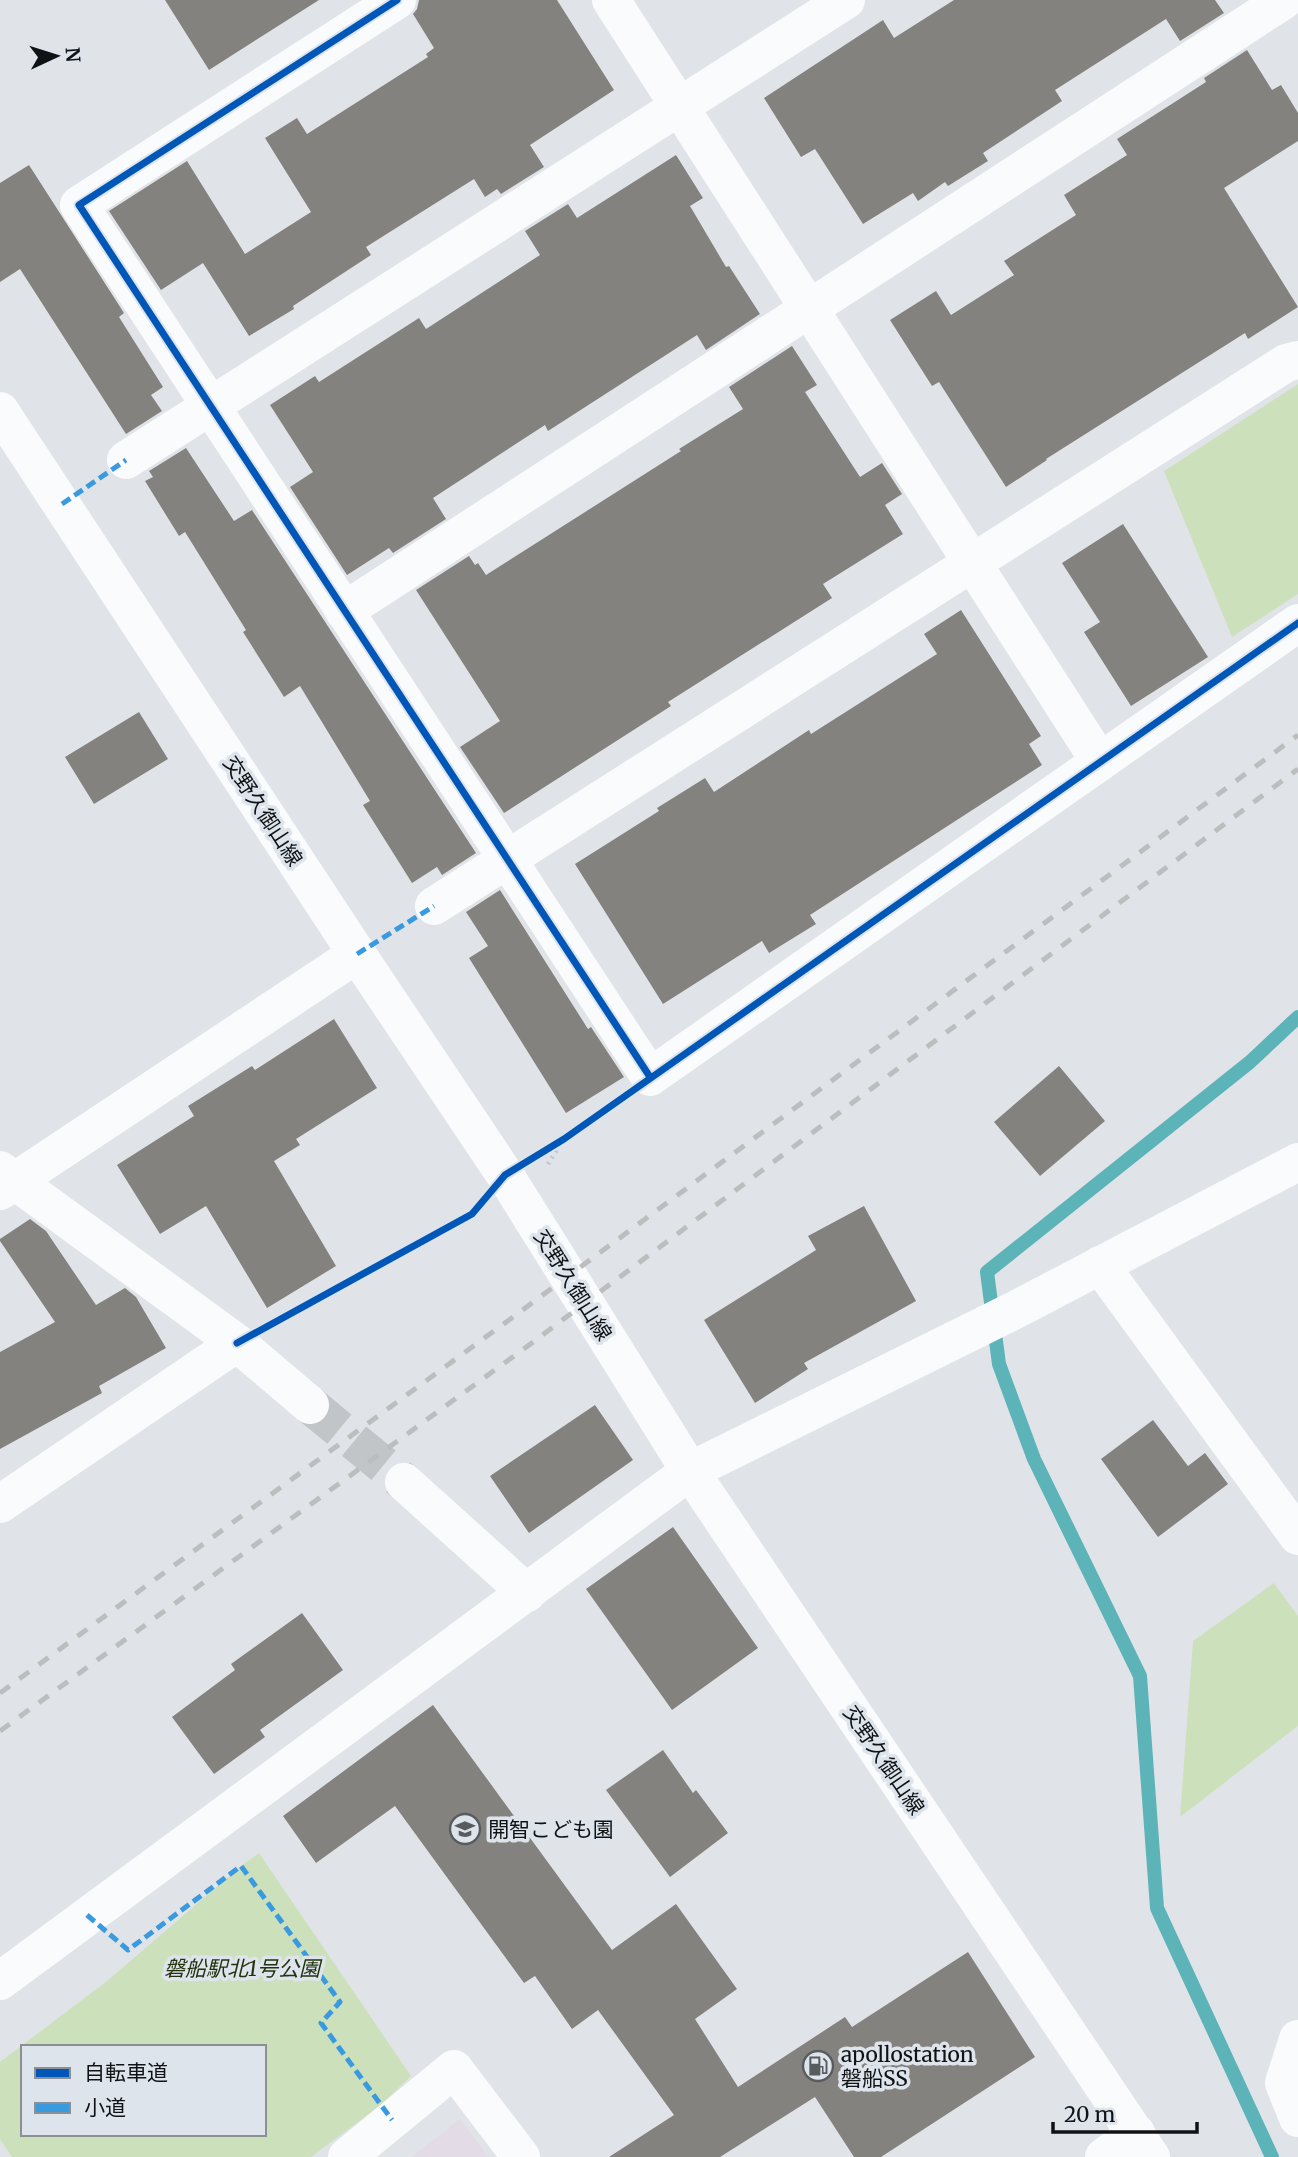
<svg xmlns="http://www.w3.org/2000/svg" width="1298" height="2157" font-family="Merriweather,'Noto Sans JP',serif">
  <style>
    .commercial { fill: #e3dbe5 }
    .green { fill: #cde0bc; fill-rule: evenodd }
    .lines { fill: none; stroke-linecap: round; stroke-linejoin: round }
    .stream { stroke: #5db4b8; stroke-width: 14 }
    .building { fill: #84827e }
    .minor-tunnel { stroke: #c1c5c8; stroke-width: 38; stroke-dasharray: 38 19; stroke-linecap: butt }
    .path { stroke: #c3c5c6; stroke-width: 4.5; stroke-dasharray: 2 5; stroke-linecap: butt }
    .minor { stroke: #fafbfc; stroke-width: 38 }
    .tertiary { stroke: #fafbfc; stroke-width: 38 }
    .secondary { stroke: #fafbfc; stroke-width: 38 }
    .rail { stroke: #bcbdbe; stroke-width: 5; stroke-dasharray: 12 12; stroke-linecap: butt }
    .quiet { stroke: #3a9adf; stroke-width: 5; stroke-dasharray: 10 5; stroke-linecap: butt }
    .cycleway-casing { stroke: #dde4eb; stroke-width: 11 }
    .cycleway { stroke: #0057b8; stroke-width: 7 }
    .labels { text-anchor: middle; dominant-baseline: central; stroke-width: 7; stroke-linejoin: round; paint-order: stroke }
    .street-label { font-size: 21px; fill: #101315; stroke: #dde4eb }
    .poi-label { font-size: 21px; fill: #101315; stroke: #dde4eb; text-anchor: start }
    .park-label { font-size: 21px; font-style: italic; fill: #22320c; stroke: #dde4eb }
  </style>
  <rect width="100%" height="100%" fill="#e0e4e8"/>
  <path class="commercial" d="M460,2119L488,2157H412Z"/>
  <path class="green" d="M1298,384V594L1232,637L1164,471Z
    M1274,1583L1298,1616V1726L1180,1817L1193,1641Z
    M259,1853L411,2076L381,2105L311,2157H12L0,2139V2062L107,1981L241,1866ZM23,2047H264V2134H23Z"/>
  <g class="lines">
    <path class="stream" d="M1272,2157L1157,1908L1140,1676L1034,1459L999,1364L987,1272L1250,1062L1298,1017"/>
  </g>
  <path class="building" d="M165,0H319L209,70Z
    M419,0H557L614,90L530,145L544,167L501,194L497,189L485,197L474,179L366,247L371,255L293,306L294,309L249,336L203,263L161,290L109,211L187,161L245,254L311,212L265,138L297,118L307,134L428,57L426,54L434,48L413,14L417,9Z
    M954,0H1215L1224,13L1180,41L1166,19L1055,90L1062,101L983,153L988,161L948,186L945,182L918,201L913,193L863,224L815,149L801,157L764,98L883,20L894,38Z
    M1247,50L1272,90L1281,85L1298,113V141L1224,188L1298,307L1248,339L1245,333L1046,459L1047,460L1006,487L939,382L932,386L890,320L936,291L951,315L1014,275L1004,261L1076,215L1064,195L1127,155L1117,139L1206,82L1204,78Z
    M676,155L703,198L690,206L726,267L729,266L760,314L706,350L697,335L548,431L545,425L433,498L446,519L393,553L389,548L347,575L290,487L313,472L270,405L315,376L319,382L419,318L426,329L540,255L525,231L568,204L577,218Z
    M29,165L124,313L119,317L163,387L151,395L162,411L126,434L20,269L0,282V183Z
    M792,346L817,385L805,392L860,477L882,463L902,494L885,505L903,534L823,584L832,598L668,702L671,706L504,813L460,747L500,721L416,590L469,556L475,565L478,563L486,575L681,451L679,449L743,409L729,387Z
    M186,448L234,521L252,510L476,853L442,875L437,867L412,883L363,805L370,801L300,686L284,697L243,632L246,630L185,532L179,536L145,481L153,477L149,471Z
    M1123,524L1208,657L1131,706L1084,632L1100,622L1062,563Z
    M961,610L1041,736L1029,744L1042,765L810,915L816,924L769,953L762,941L663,1004L575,864L659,811L657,808L705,778L714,792L809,730L811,734L937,654L924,634Z
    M139,712L168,759L94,804L65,757Z
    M500,890L588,1029L591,1027L624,1077L566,1113L469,958L488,946L466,912Z
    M334,1019L377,1088L296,1139L300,1145L274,1161L336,1266L267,1308L206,1206L160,1234L117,1165L194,1116L188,1106L252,1066L255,1070Z
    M1059,1066L1105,1121L1040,1176L994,1122Z
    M864,1206L916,1301L804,1363L808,1369L755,1403L704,1320L816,1250L808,1236Z
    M30,1219L46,1231L96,1305L125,1288L136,1297L166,1348L99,1386L102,1393L0,1449V1352L55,1322L0,1241V1239Z
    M595,1405L633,1460L529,1533L490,1476Z
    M1153,1420L1188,1466L1205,1453L1228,1484L1158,1537L1101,1459Z
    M673,1527L758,1648L672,1710L586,1589Z
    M302,1613L343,1670L260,1730L265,1737L214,1774L172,1717L235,1670L231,1664Z
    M433,1705L612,1950L676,1904L737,1989L695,2019L738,2087L845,2017L852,2027L968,1952L1035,2057L881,2157H854L815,2097L720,2157H609L674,2115L598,2010L572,2029L535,1976L524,1983L395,1806L316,1863L283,1816Z
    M663,1750L693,1793L696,1790L728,1833L670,1877L606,1790Z"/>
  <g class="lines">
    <path class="minor-tunnel" d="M310,1405L404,1482"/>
    <path class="path" d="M548,1164L564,1139"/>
    <path class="minor" d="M397,0L79,205L650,1077L1298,623
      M611,0L1100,762
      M126,460L846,0
      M344,611L1284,0
      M434,906L1286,363L1298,360
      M0,1170L237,1343L310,1405
      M0,1191L357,954
      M1100,1265L1298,1536
      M404,1482L527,1593
      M0,1504L237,1343
      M1298,2039L1284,2083L1298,2118
      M347,2157L454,2069L521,2157"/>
    <path class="tertiary" d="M0,1981L690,1471L1017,1309L1298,1162
      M1104,2157L1136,2133"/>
    <path class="secondary" d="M0,411L357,954L505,1175L690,1471L1151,2157"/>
    <path class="rail" d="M0,1693L509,1320L1298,735
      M0,1731L525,1348L1298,769"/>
    <path class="quiet" d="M62,504L126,460
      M357,954L434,906
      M87,1915L128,1950L241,1866L340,2002L321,2023L392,2120"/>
    <g class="cycleway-casing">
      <path id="cycleway" d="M397,0L79,205L650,1077
        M237,1343L472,1214L505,1175L564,1139L1298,623"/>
    </g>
    <use href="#cycleway" class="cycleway"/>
  </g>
  <defs>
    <g id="school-ring" transform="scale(1.575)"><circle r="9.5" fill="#dde4eb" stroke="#595c5f" stroke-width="1.5"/><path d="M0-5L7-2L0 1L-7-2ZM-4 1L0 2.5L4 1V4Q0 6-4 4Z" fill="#595c5f"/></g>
    <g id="fuel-ring" transform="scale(1.575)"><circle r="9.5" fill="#dde4eb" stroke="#595c5f" stroke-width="1.5"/><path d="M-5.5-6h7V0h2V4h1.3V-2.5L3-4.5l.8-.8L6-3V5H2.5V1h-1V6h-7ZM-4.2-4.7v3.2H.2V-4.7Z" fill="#595c5f"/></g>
  </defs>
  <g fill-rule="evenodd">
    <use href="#school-ring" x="465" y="1829"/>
    <use href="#fuel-ring" x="818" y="2066"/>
  </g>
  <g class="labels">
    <g class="street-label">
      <text transform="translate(263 811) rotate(57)">交野久御山線</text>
      <text transform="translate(573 1285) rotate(58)">交野久御山線</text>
      <text transform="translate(884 1760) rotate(56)">交野久御山線</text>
    </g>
    <g class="poi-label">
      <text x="488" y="1829">開智こども園</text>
      <text x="841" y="2054">apollostation<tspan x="841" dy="24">磐船SS</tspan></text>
    </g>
    <g class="park-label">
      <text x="242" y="1968">磐船駅北1号公園</text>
    </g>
  </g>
  <rect x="21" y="2045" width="245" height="91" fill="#dde4eb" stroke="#8b9095" stroke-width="2"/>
  <rect x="35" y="2068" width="35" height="10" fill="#0057b8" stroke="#8b9095" stroke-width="2"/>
  <text x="84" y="2080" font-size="21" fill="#101315">自転車道</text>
  <rect x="35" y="2103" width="35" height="10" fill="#3a9adf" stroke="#8b9095" stroke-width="2"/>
  <text x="84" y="2115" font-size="21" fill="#101315">小道</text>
  <g transform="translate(56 56) rotate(86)" stroke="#dde4eb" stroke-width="5" paint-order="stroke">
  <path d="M0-5L12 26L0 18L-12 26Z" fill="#101315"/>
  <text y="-10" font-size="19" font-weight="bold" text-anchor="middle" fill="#101315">N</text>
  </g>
  <path d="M1053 2122v10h144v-10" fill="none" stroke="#101315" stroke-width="3.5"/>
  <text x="1064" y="2122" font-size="21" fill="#101315" stroke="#dde4eb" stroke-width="5" paint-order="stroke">20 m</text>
</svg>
